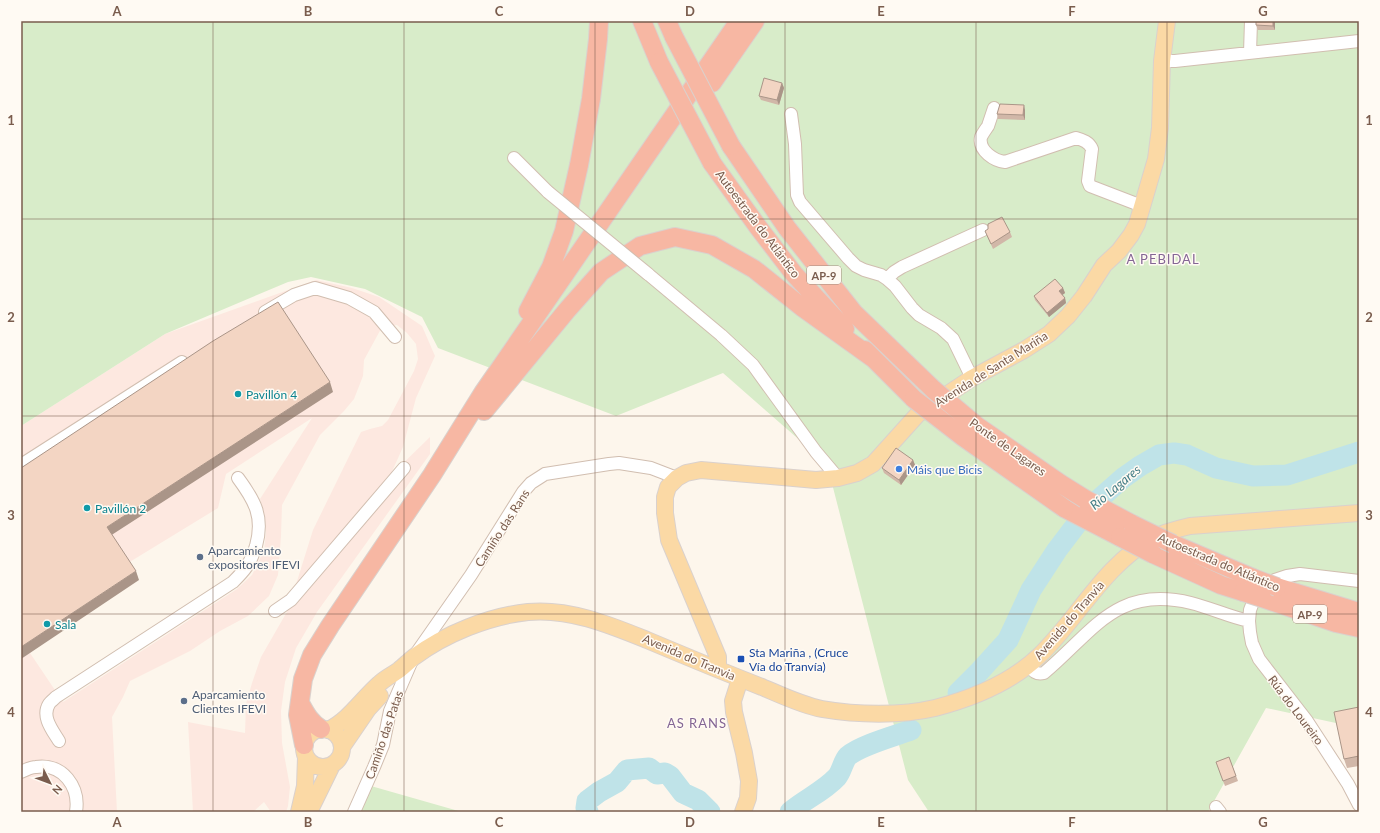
<svg xmlns="http://www.w3.org/2000/svg" width="1380" height="833" font-family="Lato,sans-serif">
  <style>
    .commercial { fill: #fde8e0; fill-rule: evenodd }
    .green { fill: #d8ecc9 }
    .lines { fill: none; stroke-linecap: round; stroke-linejoin: round }
    .river { stroke: #bfe3e8; stroke-width: 21 }
    .minor-casing { stroke: #d1beb0; stroke-width: 14 }
    .major-casing { stroke: #dad1cd; stroke-width: 18 }
    .highway-casing { stroke: #dad1cd; stroke-width: 20 }
    .minor { stroke: #fff; stroke-width: 12 }
    .major { stroke: #fbd9a5; stroke-width: 16 }
    .highway { stroke: #f7b7a3; stroke-width: 18 }
    .minor-bridge-casing { stroke: #d1beb0; stroke-width: 14; stroke-linecap: butt }
    .highway-bridge-casing { stroke: #dad1cd; stroke-width: 20; stroke-linecap: butt }
    .minor-bridge { stroke: #fff; stroke-width: 12 }
    .highway-bridge { stroke: #f7b7a3; stroke-width: 18 }
    .wall { fill: #d1b7a8 }
    .shaded-wall { fill: #aa9588 }
    .building { fill: #f3d5c3; stroke: #aa9588 }
    .grid { fill: none; stroke: #7a5c4d; stroke-width: 1; stroke-opacity: 0.55 }
    .culture-dot { fill: #0f9aa8; stroke: #fffaf3; stroke-width: 1.5 }
    .shop-dot { fill: #3f7fe0; stroke: #fffaf3; stroke-width: 1.5 }
    .service-dot { fill: #5c6f8a; stroke: #fffaf3; stroke-width: 1.5 }
    .transit-dot { fill: #1a4fb4; stroke: #fffaf3; stroke-width: 1.5 }
    .labels { text-anchor: middle; dominant-baseline: central; stroke-width: 3; stroke-linejoin: round; paint-order: stroke }
    .shield { fill: #fffaf3; stroke: #a28b7f; stroke-width: 1 }
    .shield-label { font-size: 11px; font-weight: bold; fill: #7a5c4d }
    .street-label { font-size: 12px; fill: #7a5c4d; stroke: #fffaf3 }
    .culture-label { font-size: 12px; fill: #0d838f; stroke: #fffaf3; text-anchor: start }
    .shop-label { font-size: 12px; fill: #366cbe; stroke: #fffaf3; text-anchor: start }
    .service-label { font-size: 12px; fill: #4e5e75; stroke: #fffaf3; text-anchor: start }
    .transit-label { font-size: 12px; fill: #164399; stroke: #fffaf3; text-anchor: start }
    .neighbourhood-label { font-size: 13px; letter-spacing: 1px; fill: #846695; stroke: #fffaf3 }
    .water-label { font-size: 13px; font-style: italic; fill: #437c86; stroke: #fffaf3 }
    .neatline { fill: none; stroke: #7a5c4d; stroke-width: 1.5 }
    .grid-label { font-size: 13px; text-anchor: middle; font-weight: bold; fill: #7a5c4d }
  </style>
  <rect width="100%" height="100%" fill="#fdf6ec"/>
  <path class="commercial" d="M316,280L352,288L379,297L422,326L435,356L416,398L403,447L390,476L430,437V454L317,612L296,648L285,682L281,711L282,743L290,787L288,806L286,812H271L264,802L253,812H193L188,722L245,733L246,704L252,683L261,657L288,610L313,530L361,432L370,429L382,426L388,420L414,371L418,359L416,344L407,333L397,325L382,327L364,360L363,376L354,399L344,411L320,435L282,505L281,536L278,575L269,596L248,616L220,631L190,651L130,681L123,697L112,717L117,812H21V426L165,334ZM312,418L260,499L265,516L266,533L264,550L252,575L237,589L63,702L30,653L128,563L218,508L226,474Z"/>
  <path class="green" d="M21,21H1359V728L1266,708L1208,812H929L908,780L827,464L723,373L616,416L438,348L422,317L365,289L311,277L288,282L165,334L21,426Z
    M364,784L462,812H351Z"/>
  <g class="lines">
    <path class="river" d="M958,693L978,673L1008,640L1031,590L1057,550L1089,508L1123,478L1140,466L1159,455L1174,453L1187,455L1216,468L1253,476L1287,475L1359,452
      M588,812L586,808L587,801L599,792L617,782L627,770L649,768L657,774L665,773L670,776L683,793L698,800L710,812
      M790,812C805,799 823,792 837,777C842,771 843,761 848,756C861,745 895,736 911,730"/>
    <g class="minor-casing">
      <path id="minor" d="M1250,53L1251,21
        M1162,61H1175L1359,41
        M994,108C992,114 990,120 988,126C986,129 983,133 981,137C978,151 995,161 1005,162L1076,138C1083,140 1089,142 1092,149L1088,181L1090,186L1142,206
        M791,114L795,144L797,195L800,202L848,258L856,266L864,270L881,275L887,279L895,286L912,308L919,315L941,328L953,339L972,378
        M514,158L548,192
        M648,274L721,335L753,365L816,452L838,478
        M887,279L894,272L902,267L983,230
        M265,312L294,295L315,288L349,298L374,312L395,337
        M21,465L182,362
        M1359,581L1300,574L1287,576L1275,580L1263,588L1255,597L1250,610L1249,621L1250,632L1252,643L1259,659L1307,721L1348,784L1359,805
        M275,611L291,600L404,468
        M1028,665C1033,671 1036,675 1044,673C1094,631 1116,585 1191,603C1211,608 1230,617 1249,621
        M59,741C53,731 41,717 49,704C50,702 54,699 56,697L233,582C238,577 243,572 247,566C251,560 254,552 256,546C264,517 255,501 238,478
        M21,772C25,770 31,767 36,767C63,763 80,787 76,812
        M1216,807L1220,812
        M354,812L374,767L383,745L390,711L413,658L471,575L523,492L531,483L545,474L609,464L619,463L651,468L677,478"/>
    </g>
    <g class="major-casing">
      <path id="major" d="M718,669V657L669,540L665,513V497L668,487L677,478L686,473L701,470L816,480L838,478L857,473L873,464L918,414L972,378L1024,350L1049,334L1068,316L1084,296L1104,265L1119,251L1131,235L1137,224L1156,159L1160,128L1162,61L1167,21
        M740,679L733,701L734,712L744,753L749,781L748,798L743,812
        M304 748a19 19 0 1 1 38 0a19 19 0 1 1-38 0Z
        M328,730C348,721 362,699 379,684C385,678 392,675 399,670C404,666 409,661 414,657C445,634 489,616 528,612C569,608 610,625 647,640C685,656 723,672 762,687C781,695 801,705 822,709C857,715 901,716 935,708C974,698 1011,683 1040,655C1079,617 1104,565 1153,538C1164,532 1177,529 1190,526L1359,513
        M342,747L368,709L380,696
        M299,812L305,786L306,757
        M309,812L332,765"/>
    </g>
    <g class="highway-casing">
      <path id="highway" d="M642,21L659,62
        M667,21L674,37
        M712,83L755,21
        M731,146L787,228L854,313L934,390
        M712,163L758,227L794,274L845,329
        M528,311L551,267L564,231L579,165L591,99L598,39L599,21
        M865,350L914,399
        M484,411L568,309L601,272L640,246L675,237L712,245L754,269L803,308L874,359
        M1085,499L1132,524
        M1064,508L1120,537
        M1173,544L1253,578
        M1153,554L1221,585L1243,592
        M1277,587L1359,612
        M1262,598L1336,623L1359,628
        M300,703C306,714 310,722 321,729
        M304,745L298,715L303,679L312,655L330,626L432,475L483,393L739,21"/>
    </g>
    <use href="#minor" class="minor"/>
    <use href="#major" class="major"/>
    <use href="#highway" class="highway"/>
    <g class="minor-bridge-casing">
      <path id="minor-bridge" d="M548,192L648,274"/>
    </g>
    <g class="highway-bridge-casing">
      <path id="highway-bridge" d="M674,37L731,146
        M659,62L712,163
        M934,390L977,426L1061,484L1085,499
        M914,399L963,437L1064,508
        M1132,524L1173,544
        M1120,537L1153,554
        M1253,578L1277,587
        M1243,592L1262,598"/>
    </g>
    <use href="#minor-bridge" class="minor-bridge"/>
    <use href="#highway-bridge" class="highway-bridge"/>
  </g>
  <path class="wall" d="M1275,21V30H1258L1256,25Z
    M782,83L784,88L779,105L761,100L759,96Z
    M1025,110V120L998,119L997,114Z
    M985,231L1010,232L1012,237L993,249Z
    M1063,288L1065,293L1062,295L1065,298L1066,303L1049,317L1035,300L1034,296Z
    M913,460L915,465L901,485L884,473L882,468Z
    M1359,707V766L1347,768L1344,759Z
    M1229,757L1238,781L1225,786L1216,762Z"/>
  <path class="shaded-wall" d="M1273,21H1275V30L1273,26Z
    M782,83L784,88L779,105L777,100Z
    M1024,105L1025,110V120L1023,115Z
    M1063,288L1065,293L1061,296L1059,291Z
    M1065,298L1066,303L1049,317L1047,313Z
    M330,382L333,392L110,536L107,527Z
    M913,460L915,465L901,485L899,480Z
    M136,571L139,580L21,659V647Z"/>
  <path class="building" d="M1256,21H1273V26L1256,25Z
    M764,78L782,83L777,100L759,96Z
    M1000,104L1024,105L1023,115L997,114Z
    M1002,217L1010,232L991,244L985,231L988,229V224Z
    M1055,279L1063,288L1059,291L1065,298L1047,313L1034,296Z
    M278,302L330,382L107,527L136,571L21,647V468L213,341Z
    M896,448L913,460L899,480L882,468Z
    M1359,707V756L1344,759L1334,712Z
    M1229,757L1236,776L1223,781L1216,762Z"/>
  <path class="grid" d="M213,21V812M404,21V812M595,21V812M785,21V812M976,21V812M1167,21V812M21,219H1359M21,416H1359M21,614H1359"/>
  <g class="culture-dot">
    <circle cx="238" cy="394" r="4"/>
    <circle cx="87" cy="508" r="4"/>
    <circle cx="47" cy="624" r="4"/>
  </g>
  <circle class="shop-dot" cx="899" cy="469" r="4"/>
  <g class="service-dot">
    <circle cx="200" cy="557" r="4"/>
    <circle cx="184" cy="701" r="4"/>
  </g>
  <rect class="transit-dot" x="737" y="655" width="8" height="8" rx="2"/>
  <g class="labels">
    <g class="shield">
      <rect x="807" y="266" width="34" height="18" rx="3"/>
      <rect x="1293" y="605" width="34" height="18" rx="3"/>
    </g>
    <g class="shield-label">
      <text x="824" y="275">AP-9</text>
      <text x="1310" y="614">AP-9</text>
    </g>
    <g class="street-label">
      <text transform="translate(758 224) rotate(53)">Autoestrada do Atlántico</text>
      <text transform="translate(991 369) rotate(-32)">Avenida de Santa Mariña</text>
      <text transform="translate(1008 447) rotate(35)">Ponte de Lagares</text>
      <text transform="translate(502 528) rotate(-57)">Camiño das Rans</text>
      <text transform="translate(1219 562) rotate(23)">Autoestrada do Atlántico</text>
      <text transform="translate(1069 620) rotate(-49)">Avenida do Tranvia</text>
      <text transform="translate(689 657) rotate(23)">Avenida do Tranvia</text>
      <text transform="translate(1296 710) rotate(53)">Rúa do Loureiro</text>
      <text transform="translate(384 735) rotate(-71)">Camiño das Patas</text>
    </g>
    <g class="culture-label">
      <text x="246" y="394">Pavillón 4</text>
      <text x="95" y="508">Pavillón 2</text>
      <text x="55" y="624">Sala</text>
    </g>
    <g class="shop-label">
      <text x="907" y="469">Máis que Bicis</text>
    </g>
    <g class="service-label">
      <text x="208" y="550">Aparcamiento<tspan x="208" dy="14">expositores IFEVI</tspan></text>
      <text x="192" y="694">Aparcamiento<tspan x="192" dy="14">Clientes IFEVI</tspan></text>
    </g>
    <g class="transit-label">
      <text x="749" y="652">Sta Mariña , (Cruce<tspan x="749" dy="14">Vía do Tranvía)</tspan></text>
    </g>
    <g class="neighbourhood-label">
      <text x="1163" y="259">A PEBIDAL</text>
      <text x="697" y="723">AS RANS</text>
    </g>
    <g class="water-label">
      <text transform="translate(1115 487) rotate(-40)">Río Lagares</text>
    </g>
  </g>
  <rect width="1380" height="833" fill="none" stroke="#fffaf3" stroke-width="44"/>
  <g transform="translate(50 783) rotate(132)" stroke="#fffaf3" stroke-width="3" paint-order="stroke">
  <path d="M0-3L7 15L0 10L-7 15Z" fill="#7a5c4d"/>
  <text y="-6" font-size="11" font-weight="bold" text-anchor="middle" fill="#7a5c4d">N</text>
  </g>
  <rect x="22" y="22" width="1336" height="789" class="neatline"/>
  <g class="grid-label">
    <text x="117" y="16">A</text>
    <text x="308" y="16">B</text>
    <text x="499" y="16">C</text>
    <text x="690" y="16">D</text>
    <text x="881" y="16">E</text>
    <text x="1072" y="16">F</text>
    <text x="1263" y="16">G</text>
    <text x="11" y="125">1</text>
    <text x="1369" y="125">1</text>
    <text x="11" y="322">2</text>
    <text x="1369" y="322">2</text>
    <text x="11" y="520">3</text>
    <text x="1369" y="520">3</text>
    <text x="11" y="717">4</text>
    <text x="1369" y="717">4</text>
    <text x="117" y="827">A</text>
    <text x="308" y="827">B</text>
    <text x="499" y="827">C</text>
    <text x="690" y="827">D</text>
    <text x="881" y="827">E</text>
    <text x="1072" y="827">F</text>
    <text x="1263" y="827">G</text>
  </g>
</svg>
